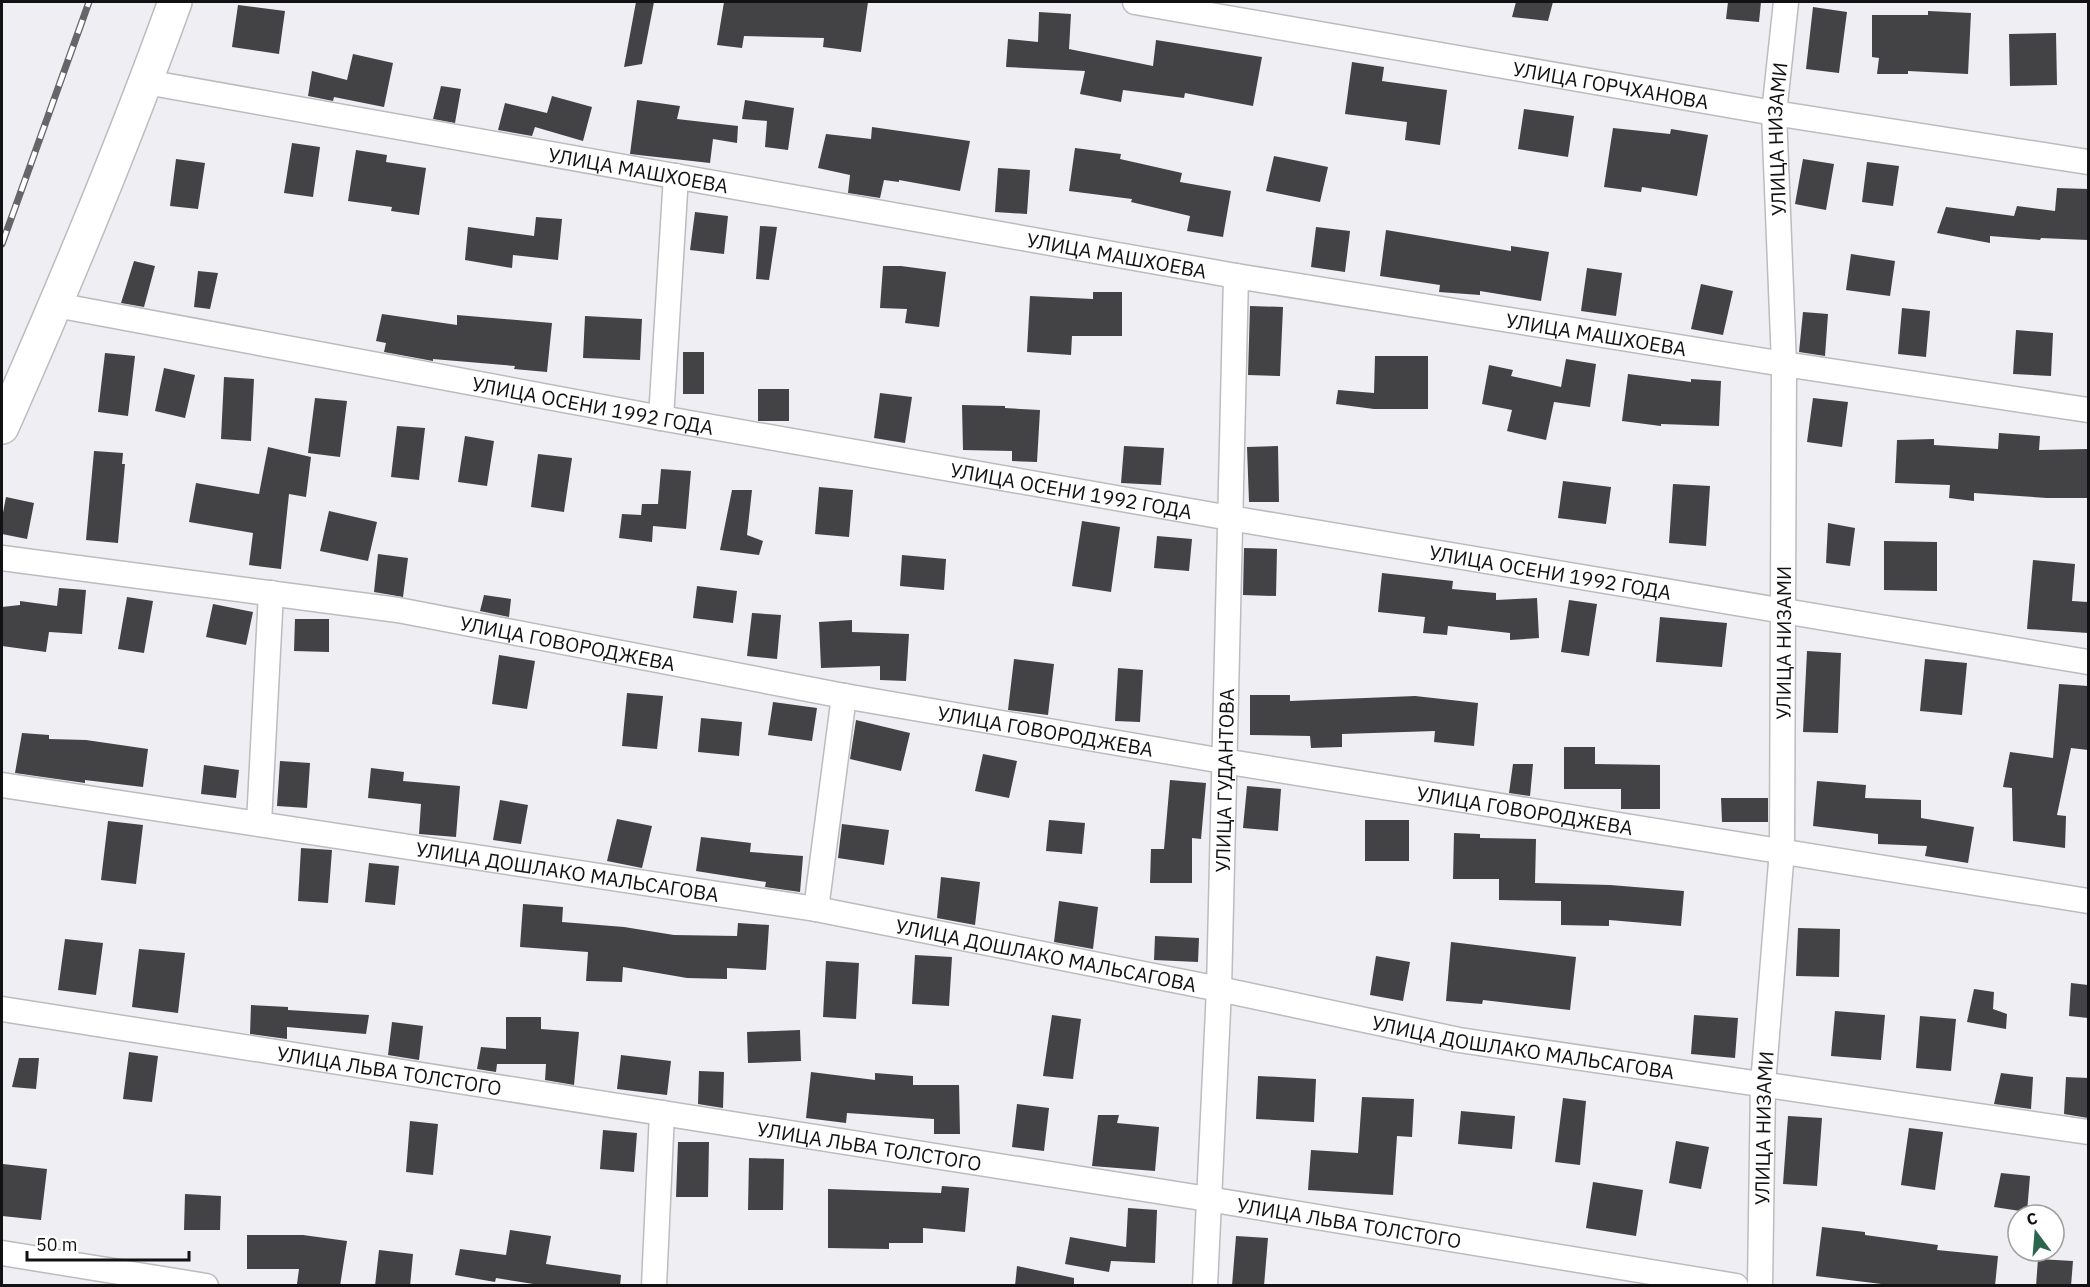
<svg xmlns="http://www.w3.org/2000/svg" width="2090" height="1287" font-family="'IBM Plex Sans',sans-serif">
  <style>
    .building { fill: #434346 }
    .lines { fill: none; stroke-linecap: round; stroke-linejoin: round }
    .street-casing { stroke: #bcbcc0; stroke-width: 27 }
    .secondary-casing { stroke: #bcbcc0; stroke-width: 36 }
    .street { stroke: #fff; stroke-width: 24 }
    .secondary { stroke: #fff; stroke-width: 33 }
    .rail-casing { stroke: #666669; stroke-width: 7 }
    .rail { stroke: #fff; stroke-width: 4.5; stroke-dasharray: 14; stroke-linecap: butt }
    .labels { text-anchor: middle; dominant-baseline: central; stroke-width: 6; stroke-linejoin: round; paint-order: stroke }
    .street-label { font-size: 20px; fill: #121213; stroke: #fff }
  </style>
  <rect width="100%" height="100%" fill="#eeeef3"/>
  <path class="building" d="M636,2H654L642,64L624,67Z
    M724,2H868L861,52L823,47L824,38L744,36L742,48L717,45Z
    M1516,2H1553L1548,21L1512,17Z
    M1728,2H1761L1759,22L1726,19Z
    M238,5L285,11L279,54L232,47Z
    M1813,7L1847,12L1839,73L1806,69Z
    M1928,11L1971,13L1968,74L1908,71V74H1877L1879,58L1872,57V15H1928Z
    M1039,12L1071,14L1069,49L1153,66L1156,40L1262,57L1253,106L1185,93L1184,98L1123,90L1121,102L1080,94L1085,71L1006,67L1008,39L1038,42Z
    M2056,33L2057,85L2010,86L2009,34Z
    M353,54L393,63L384,107L334,97L333,101L308,96L312,71L347,80Z
    M1352,62L1384,67L1382,81L1447,90L1440,145L1405,140L1407,122L1345,114Z
    M441,86L461,89L455,123L433,119Z
    M552,96L592,107L583,141L535,127L532,136L498,130L505,103L547,113Z
    M637,100L680,106L677,119L738,126L737,143L713,139L710,163L630,154Z
    M745,100L794,108L788,150L765,147L767,121L742,119Z
    M1524,109L1574,116L1568,157L1518,149Z
    M872,127L970,141L960,191L899,180V182L884,180L880,198L848,193L850,175L818,168L826,134L871,139Z
    M1613,128L1670,134L1671,129L1708,135L1697,196L1642,187L1641,192L1604,187Z
    M292,143L320,147L313,197L284,193Z
    M1075,148L1121,154L1120,159L1182,173L1180,182L1231,191L1223,237L1187,231L1190,216L1131,202L1132,199L1069,191Z
    M356,150L387,155L386,162L426,168L419,215L391,211L392,207L348,201Z
    M1274,156L1328,167L1320,202L1266,191Z
    M176,159L205,163L198,209L170,206Z
    M1803,159L1834,164L1826,210L1795,204Z
    M1867,162L1899,166L1893,206L1862,202Z
    M998,168L1030,170L1027,214L995,212Z
    M2057,188L2088,189V240L2041,238L2040,240L1990,236V243L1937,233L1946,207L2014,216L2017,206L2055,211Z
    M695,212L728,216L724,254L690,250Z
    M536,217L562,219L558,260L513,255L512,268L465,260L468,227L534,236Z
    M760,226L777,227L769,280L756,279Z
    M1316,227L1350,231L1345,272L1311,267Z
    M1386,230L1511,251V246L1549,252L1541,301L1480,291V295L1439,292L1440,285L1380,276Z
    M1851,254L1895,261L1890,296L1846,290Z
    M134,261L155,266L144,307L121,303Z
    M883,266H901L946,272L939,327L905,323L907,309L880,308Z
    M1587,268L1622,273L1616,316L1581,311Z
    M198,271L218,273L210,309L194,307Z
    M1701,284L1733,291L1723,335L1691,329Z
    M1093,292H1122V336H1072L1071,355L1027,352L1030,296L1093,299Z
    M1250,306L1283,307L1280,376L1248,375Z
    M1902,308L1930,311L1926,357L1898,354Z
    M1803,312L1828,314L1825,356L1799,352Z
    M382,314L457,325V315L552,323L547,372L514,369L515,366L433,359V361L384,352L386,343L376,341Z
    M585,316L642,319L640,360L583,358Z
    M2016,330L2053,333L2051,376L2013,374Z
    M683,352H704V394H683Z
    M105,353L135,356L128,416L98,412Z
    M1375,356H1428V409H1374L1336,404L1338,390L1374,393Z
    M1566,359L1596,364L1590,407L1554,402L1546,440L1507,431L1512,410L1482,404L1489,365L1513,370L1511,376L1561,387Z
    M164,368L195,375L185,418L155,411Z
    M1628,374L1691,382V379L1721,381L1719,426L1661,424V426L1622,421Z
    M224,377L254,379L251,441L221,439Z
    M758,389H789V421H758Z
    M880,393L912,397L905,443L874,438Z
    M315,398L347,401L340,457L308,453Z
    M1813,398L1848,402L1842,447L1807,442Z
    M962,405L1005,406V408L1040,410L1037,462L1012,461V451L963,450Z
    M397,426L425,428L419,480L391,477Z
    M1999,433L2040,436L2039,450L2088,449V498H2047L1974,493V501L1949,498L1950,485L1895,483L1897,440L1934,439V445L1998,449Z
    M465,436L494,441L487,486L458,482Z
    M1124,446L1164,448L1161,485L1121,483Z
    M1278,446L1279,502H1249L1247,447Z
    M268,447L311,457L306,497L289,494L281,569L249,565L253,533L189,522L196,483L259,494Z
    M94,451L123,453L122,464H125L118,543L86,540Z
    M538,454L572,458L564,512L531,507Z
    M661,469L691,471L686,529L653,526L652,542L619,538L622,514L641,515L642,504H658Z
    M1563,481L1611,487L1606,524L1558,518Z
    M1673,484L1710,486L1706,546L1669,543Z
    M819,487L853,490L849,537L815,534Z
    M732,490H752L747,535L763,541L759,555L720,550Z
    M6,497L34,503L27,539L2,534V518Z
    M329,511L377,522L368,561L320,551Z
    M1082,521L1120,527L1111,592L1072,586Z
    M1828,523L1855,528L1850,566L1826,563Z
    M1157,536L1192,539L1189,571L1154,568Z
    M1884,541L1937,542V591L1884,590Z
    M1244,548L1277,549L1276,596L1243,595Z
    M378,554L408,558L403,597L374,592Z
    M902,555L946,559L944,590L900,586Z
    M2033,560L2075,564L2072,601L2088,602V633L2027,629Z
    M1382,573L1453,581L1452,589L1496,593V600L1537,598L1539,638L1510,640V633L1448,626L1447,635L1423,633L1425,617L1378,612Z
    M697,586L737,591L733,623L693,618Z
    M59,588L86,590L82,634L49,632L46,652L2,646V607L20,605V601L57,606Z
    M484,595L511,599L509,617L480,611Z
    M127,597L153,601L144,653L118,649Z
    M1569,600L1597,604L1589,656L1561,652Z
    M213,604L253,612L246,645L206,637Z
    M752,613L781,615L777,659L747,656Z
    M1660,617L1727,623L1722,667L1656,662Z
    M295,619H329V652L294,651Z
    M852,620V632L909,634L906,681L880,680V666L821,668L819,622Z
    M1807,651L1841,653L1838,733L1803,732Z
    M499,655L535,661L527,709L492,704Z
    M1014,659L1054,664L1048,715L1008,710Z
    M1925,659L1967,663L1962,715L1920,711Z
    M1118,668L1143,670L1140,722L1115,721Z
    M2059,684L2088,686V750L2071,748L2057,815L2066,816L2065,848L2013,841L2012,788L2003,787L2010,752L2053,758Z
    M627,693L663,696L657,749L622,746Z
    M1250,695H1290V701L1415,696L1478,703L1474,746L1434,742L1435,731L1342,734V747L1311,748L1310,736L1250,735Z
    M773,702L817,708L812,741L768,735Z
    M701,718L742,722L739,756L698,752Z
    M856,720L910,733L901,771L850,759Z
    M22,733L49,735V739L86,740L148,749L143,787L85,780V783L15,773Z
    M1564,747H1595V764L1660,765V809H1621V789H1564Z
    M983,754L1017,761L1009,798L975,791Z
    M280,761L310,763L307,808L277,806Z
    M1513,764H1533L1530,796L1509,793Z
    M204,765L239,770L236,798L201,794Z
    M371,768L404,772L403,781L460,786L456,837L419,834L421,804L368,798Z
    M1170,780L1206,783L1201,839L1192,838V883H1150L1151,849H1164Z
    M1817,781L1866,785L1865,798L1921,800V818L1974,827L1968,863L1925,856L1927,846L1878,844V834L1813,826Z
    M1247,786L1281,789L1278,831L1243,828Z
    M1721,798H1768V822H1722Z
    M500,800L528,805L521,844L493,840Z
    M617,819L652,826L642,868L607,861Z
    M1049,820L1085,823L1082,854L1046,851Z
    M1365,820H1409V861H1365Z
    M108,821L143,825L136,884L101,880Z
    M842,824L889,830L884,865L838,858Z
    M1454,833L1480,834V838L1536,839L1535,883L1610,885L1684,891L1681,926L1609,920V926L1561,925V901L1499,900V879H1453Z
    M701,837L751,843L750,852L803,856L800,892L765,887L766,882L696,871Z
    M301,848L332,850L328,903L298,901Z
    M369,863L399,866L395,905L365,902Z
    M941,877L980,882L975,925L937,918Z
    M1059,901L1098,907L1093,949L1054,942Z
    M523,904L563,907L562,922L624,927L674,935L737,936L738,923L769,925L766,970L727,968V979L687,978L623,967L622,982L586,981L588,952L520,947Z
    M1798,928L1840,929L1839,977L1796,976Z
    M1155,936L1199,938L1198,962L1154,960Z
    M65,939L103,943L96,995L58,990Z
    M1451,942L1576,957L1570,1010L1483,1000L1482,1004L1446,1001Z
    M139,949L185,953L178,1013L132,1007Z
    M915,955L952,957L949,1006L912,1004Z
    M1376,956L1410,962L1403,1001L1370,995Z
    M826,961L859,963L856,1019L823,1017Z
    M2071,983L2088,985V1018L2069,1016Z
    M1974,989L1994,992L1993,1009L2007,1014L2006,1029L1967,1022Z
    M251,1005L288,1007V1010L369,1015L366,1034L287,1027V1039L250,1034Z
    M1835,1011L1885,1015L1881,1060L1831,1056Z
    M1052,1015L1081,1019L1073,1079L1043,1076Z
    M1694,1015L1738,1018L1735,1058L1691,1054Z
    M1920,1016L1956,1019L1951,1071L1916,1068Z
    M506,1017H541V1029L579,1032L574,1085L545,1080L546,1064H497L496,1072L477,1069L481,1047L506,1049Z
    M392,1022L423,1026L419,1060L388,1055Z
    M800,1030L801,1061L748,1063L747,1032Z
    M129,1052L158,1056L152,1102L123,1099Z
    M621,1055L671,1061L667,1095L617,1089Z
    M19,1058H39L36,1089L12,1087Z
    M699,1071L724,1072L723,1108L698,1104Z
    M811,1072L875,1080V1073L913,1076V1085H959L960,1134H934V1119L847,1113L846,1123L806,1118Z
    M2001,1073L2033,1077L2031,1109L1994,1104Z
    M1258,1076L1316,1079L1314,1122L1256,1119Z
    M2066,1077L2088,1078V1118L2064,1114Z
    M1362,1097L1414,1099L1412,1137L1397,1136L1393,1195L1308,1190L1311,1150L1358,1153Z
    M1563,1098L1586,1101L1580,1165L1555,1162Z
    M1017,1104L1049,1108L1044,1151L1012,1147Z
    M1461,1111L1515,1116L1512,1149L1458,1144Z
    M1098,1115H1119L1117,1123L1159,1127L1155,1171L1092,1166Z
    M1788,1116L1822,1118L1817,1186L1783,1184Z
    M410,1121L438,1124L433,1175L406,1172Z
    M1909,1128L1943,1132L1935,1190L1901,1185Z
    M603,1130L637,1133L634,1172L600,1169Z
    M1676,1141L1709,1147L1701,1189L1669,1183Z
    M678,1142H709L708,1197H676Z
    M749,1158L784,1159L783,1210H748Z
    M3,1164L47,1169L41,1220L2,1216Z
    M2001,1173L2030,1176L2027,1212L1994,1207Z
    M1593,1182L1643,1190L1636,1236L1586,1228Z
    M942,1186L969,1188L965,1232L923,1228V1243H889V1249L828,1248V1189L941,1193Z
    M185,1194L221,1196L220,1230H184Z
    M1128,1208L1157,1210L1155,1263L1111,1261L1109,1272L1065,1264L1070,1237L1126,1247Z
    M1822,1227L1865,1232V1235L1938,1245L1937,1250L1998,1256L1995,1286H1898L1816,1276Z
    M510,1230L551,1236L546,1264L621,1275L620,1286H546L496,1278L495,1282L455,1275L460,1249L506,1255Z
    M247,1235H303L347,1241L340,1286L297,1284L299,1269H247Z
    M1236,1236L1268,1238L1264,1286H1232Z
    M379,1250L413,1254L410,1286H375Z
    M2038,1259L2073,1261L2071,1286H2036Z
    M1017,1266L1074,1278V1286H1015Z"/>
  <g class="lines">
    <g class="street-casing">
      <g id="street">
        <path id="s1" d="M1135,2L1774,113L2088,162"/>
        <path id="s2" d="M146,82L1236,276L1784,364L2088,410"/>
        <path id="s3" d="M56,305L661,418L1230,518L2088,662"/>
        <path d="M661,418L676,176"/>
        <path id="s4" d="M2,558L398,610L844,696L1223,761L2088,901"/>
        <path id="s5" d="M2,785L816,909L1219,989L1459,1040L2088,1132"/>
        <path d="M259,823L271,593"/>
        <path d="M816,909L844,696"/>
        <path id="s6" d="M2,1009L1208,1199L1736,1286"/>
        <path d="M2,1253L206,1286"/>
        <path d="M654,1286L662,1113"/>
        <path id="s7" d="M1205,1286L1219,989L1236,276"/>
        <path id="s8" d="M1760,1286L1763,1084L1782,850L1784,364L1774,113L1786,2"/>
      </g>
    </g>
    <g class="secondary-casing">
      <path id="secondary" d="M2,427C64,287 123,146 175,2"/>
    </g>
    <use href="#street" class="street"/>
    <use href="#secondary" class="secondary"/>
    <g class="rail-casing">
      <path id="rail" d="M2,244L89,2"/>
    </g>
    <use href="#rail" class="rail"/>
  </g>
  <g class="labels">
    <g class="street-label">
      <text stroke="none"><textPath href="#s1" startOffset="483">УЛИЦА ГОРЧХАНОВА</textPath></text>
      <text stroke="none"><textPath href="#s8" startOffset="1148">УЛИЦА НИЗАМИ</textPath></text>
      <text stroke="none"><textPath href="#s2" startOffset="500">УЛИЦА МАШХОЕВА</textPath></text>
      <text stroke="none"><textPath href="#s2" startOffset="986">УЛИЦА МАШХОЕВА</textPath></text>
      <text stroke="none"><textPath href="#s2" startOffset="1472">УЛИЦА МАШХОЕВА</textPath></text>
      <text stroke="none"><textPath href="#s3" startOffset="546">УЛИЦА ОСЕНИ 1992 ГОДА</textPath></text>
      <text stroke="none"><textPath href="#s3" startOffset="1032">УЛИЦА ОСЕНИ 1992 ГОДА</textPath></text>
      <text stroke="none"><textPath href="#s3" startOffset="1518">УЛИЦА ОСЕНИ 1992 ГОДА</textPath></text>
      <text stroke="none"><textPath href="#s4" startOffset="572">УЛИЦА ГОВОРОДЖЕВА</textPath></text>
      <text stroke="none"><textPath href="#s8" startOffset="644">УЛИЦА НИЗАМИ</textPath></text>
      <text stroke="none"><textPath href="#s4" startOffset="1058">УЛИЦА ГОВОРОДЖЕВА</textPath></text>
      <text stroke="none"><textPath href="#s7" startOffset="506">УЛИЦА ГУДАНТОВА</textPath></text>
      <text stroke="none"><textPath href="#s4" startOffset="1544">УЛИЦА ГОВОРОДЖЕВА</textPath></text>
      <text stroke="none"><textPath href="#s5" startOffset="572">УЛИЦА ДОШЛАКО МАЛЬСАГОВА</textPath></text>
      <text stroke="none"><textPath href="#s5" startOffset="1058">УЛИЦА ДОШЛАКО МАЛЬСАГОВА</textPath></text>
      <text stroke="none"><textPath href="#s5" startOffset="1544">УЛИЦА ДОШЛАКО МАЛЬСАГОВА</textPath></text>
      <text stroke="none"><textPath href="#s6" startOffset="392">УЛИЦА ЛЬВА ТОЛСТОГО</textPath></text>
      <text stroke="none"><textPath href="#s8" startOffset="158">УЛИЦА НИЗАМИ</textPath></text>
      <text stroke="none"><textPath href="#s6" startOffset="878">УЛИЦА ЛЬВА ТОЛСТОГО</textPath></text>
      <text stroke="none"><textPath href="#s6" startOffset="1364">УЛИЦА ЛЬВА ТОЛСТОГО</textPath></text>
    </g>
  </g>
  <rect width="2090" height="1287" fill="none" stroke="#121213" stroke-width="6"/>
  <g transform="translate(2036 1233) rotate(344)"><circle r="28" fill="#ffffff" stroke="#a0a0a1" stroke-width="1.5"/>
  <path d="M0-4.5L10 22L0 15L-10 22Z" fill="#2b654e"/>
  <text y="-9" font-size="16" font-weight="bold" text-anchor="middle" fill="#121213">С</text>
  </g>
  <path d="M27 1251v9h162v-9" fill="none" stroke="#121213" stroke-width="3"/>
  <text x="36" y="1251" font-size="18" fill="#121213" stroke="#ffffff" stroke-width="4.5" paint-order="stroke">50 m</text>
</svg>
